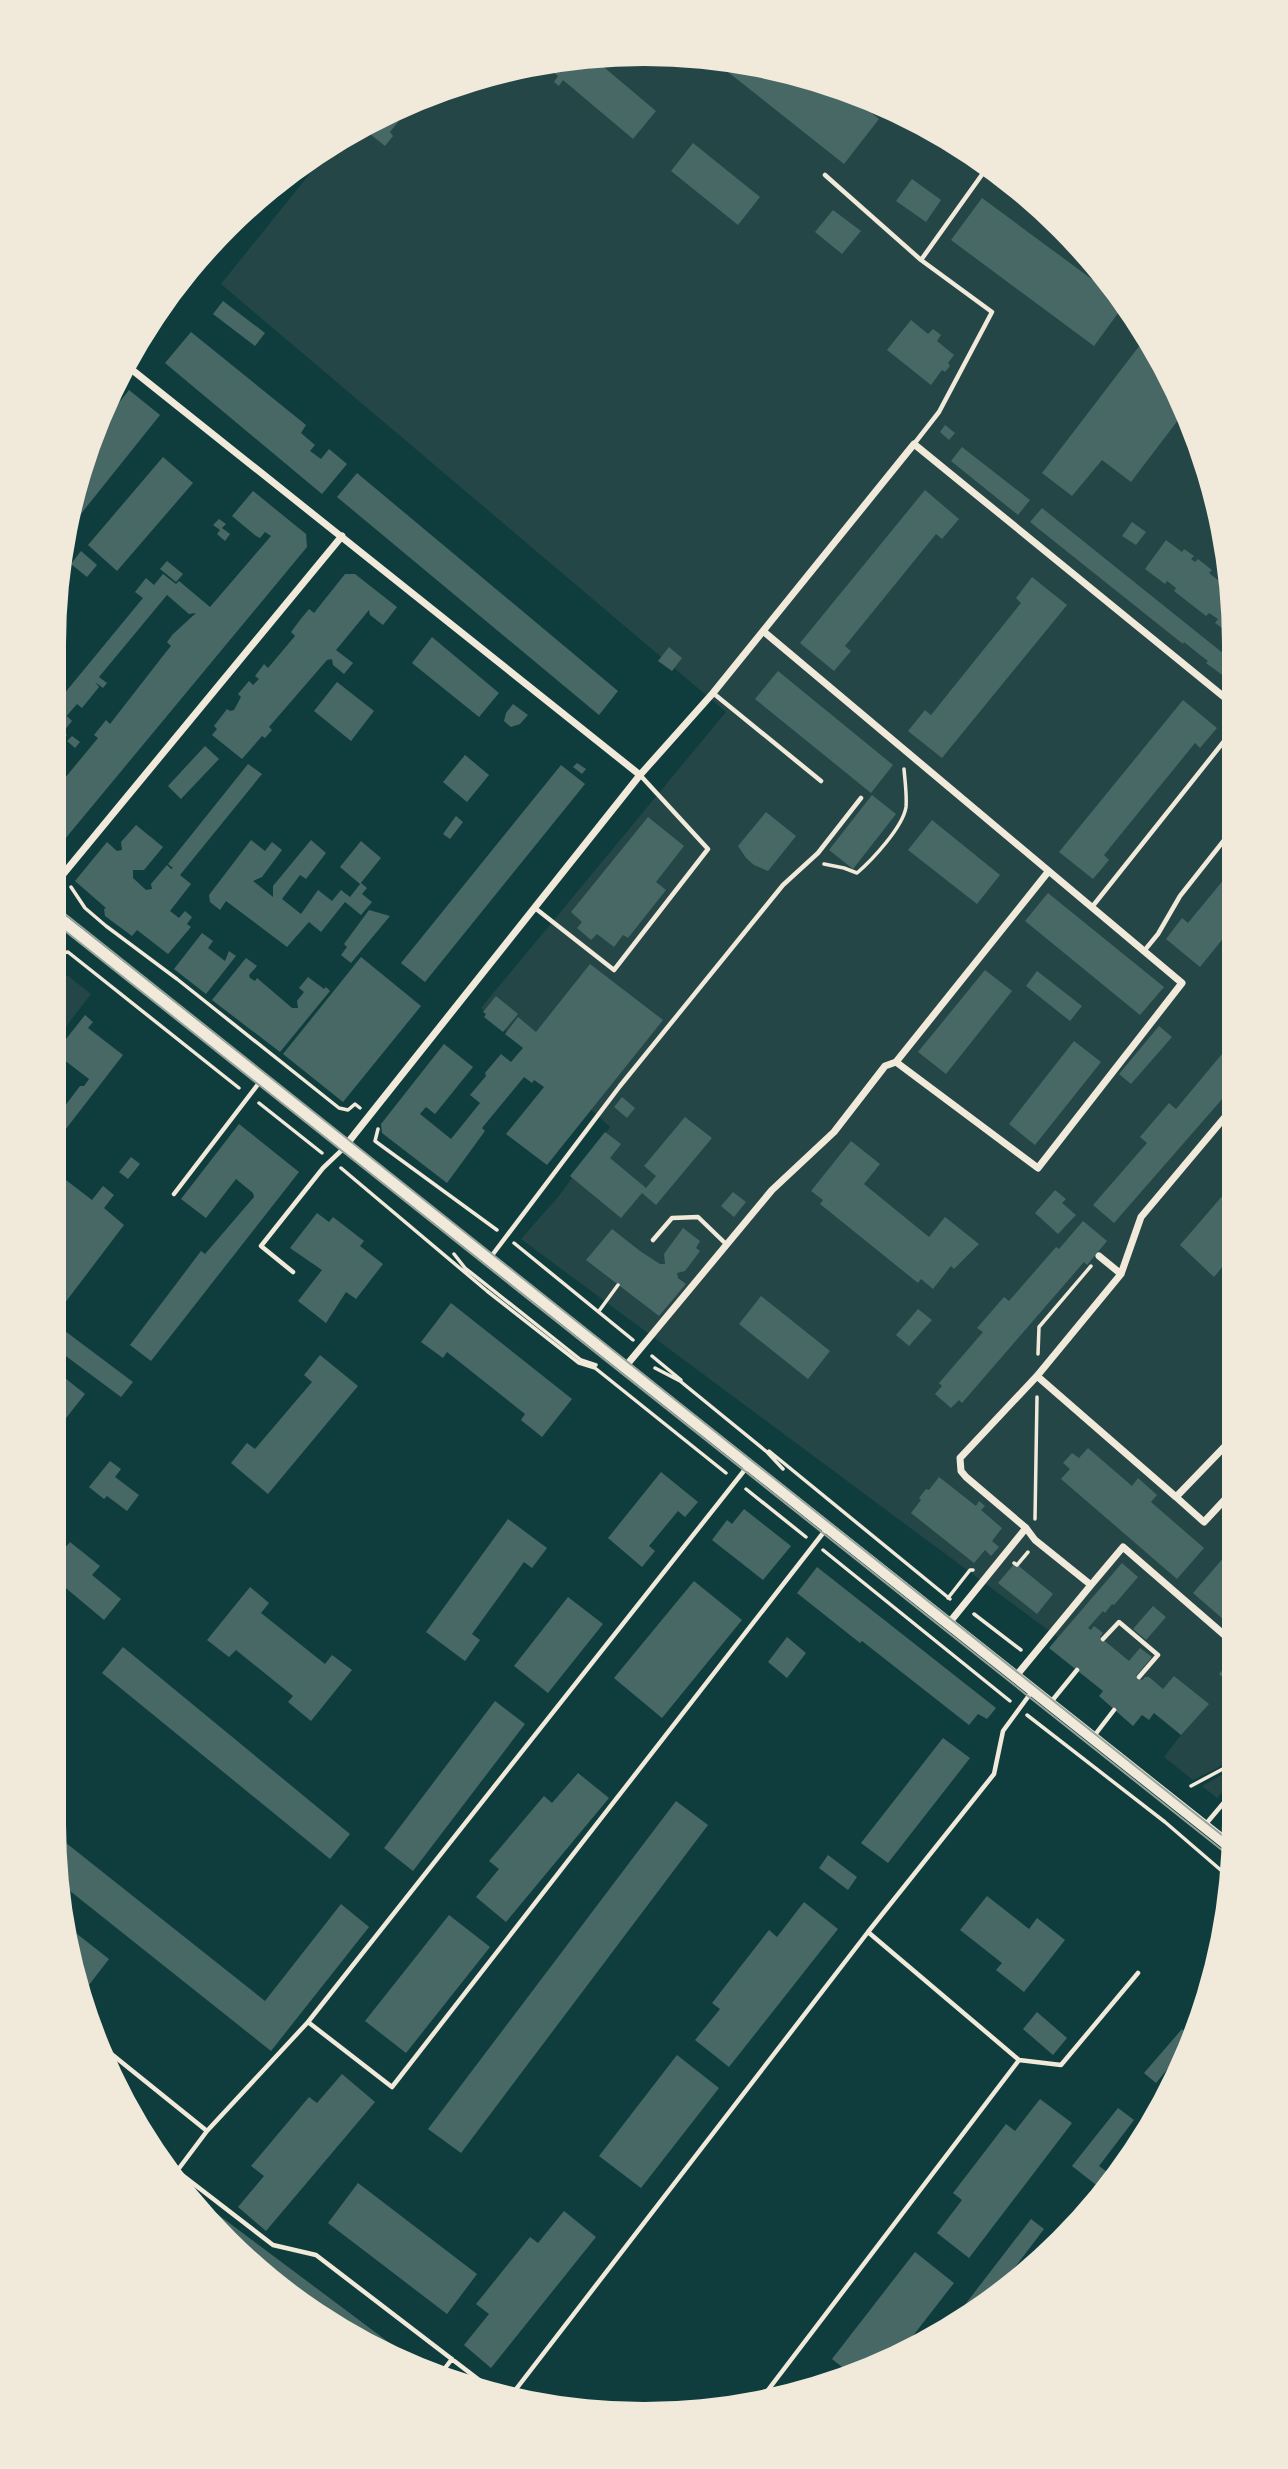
<svg xmlns="http://www.w3.org/2000/svg" width="1288" height="2469" font-family="Figtree,sans-serif">
  <style>
    .green { fill: #244646 }
    .building { fill: #486865 }
    .lines { fill: none; stroke-linecap: round; stroke-linejoin: round }
    .path { stroke: #f1e9da; stroke-width: 3.5 }
    .service { stroke: #f1e9da; stroke-width: 4.5 }
    .minor { stroke: #f1e9da; stroke-width: 7 }
    .tertiary { stroke: #f1e9da; stroke-width: 12 }
    .tram { stroke: #97a49c; stroke-width: 2 }
  </style>
  <rect width="100%" height="100%" fill="#0f3d3e"/>
  <path class="green" d="M683,56L797,74L905,115L1033,200L1112,285L1189,419L1229,567L1232,1766L1227,1763L1193,1780L1164,1757L1184,1731L521,1239L558,1197L610,1127L481,1008L726,712L221,284L333,145L349,133L455,85L554,62L567,59Z
    M67,975L91,994L55,1041V990Z
    M1232,1769V1780L1217,1798L1202,1786Z"/>
  <path class="building" d="M593,58L656,111L633,139L563,80L559,86L554,82L558,76L544,65L567,59Z
    M714,61L797,74L847,93L879,119L844,164Z
    M422,100L410,115L406,112L390,132L393,136L385,146L365,130L370,124Z
    M693,143L760,197L738,225L671,171Z
    M912,179L941,200L926,222L896,201Z
    M982,198L1120,300L1124,305L1094,346L951,240Z
    M833,210L861,231L842,254L815,232Z
    M223,301L265,333L255,346L213,314Z
    M911,320L928,334L933,329L941,335L937,341L954,355L948,363L950,366L945,372L942,370L931,385L887,350Z
    M191,332L306,425L301,433L315,445L310,451L321,459L329,449L347,464L322,494L165,363Z
    M1140,345L1152,354L1185,411L1131,482L1102,460L1072,496L1042,473Z
    M129,390L160,415L68,530L74,491L98,429Z
    M945,425L955,433L949,440L940,432Z
    M962,447L1030,500L1018,515L951,461Z
    M163,457L193,483L117,571L88,545Z
    M357,473L618,691L599,715L337,497Z
    M925,490L959,519L942,539L936,534L845,646L851,651L834,671L800,643Z
    M253,491L306,534L307,547L55,851V790L98,738L94,735L106,720L110,724L166,652L171,646L167,642L173,634L196,613L189,614L167,595L99,677L107,683L103,688L95,682L99,687L82,708L77,704L57,727L67,716L72,721L63,732L67,735L63,740L66,742L55,755V697L59,700L143,598L135,592L146,578L154,585L163,574L176,584L179,581L210,607L271,536L265,532L260,538L256,536L232,516Z
    M1042,508L1229,658V680L1206,663L1208,661L1200,655L1184,642L1183,644L1030,522Z
    M219,519L226,524L222,528L230,534L225,541L217,534L220,530L213,525Z
    M1132,522L1146,532L1136,545L1122,536Z
    M1166,540L1182,552L1184,549L1194,556L1191,559L1195,562L1198,559L1212,570L1209,573L1223,584L1226,580L1229,583V633L1215,623L1218,619L1209,613L1206,616L1174,591L1176,588L1167,581L1165,584L1145,569Z
    M81,551L97,565L87,577L71,564Z
    M167,561L183,574L176,582L160,569Z
    M345,574H355L397,607L383,625L370,615L369,610L336,650L353,663L344,674L333,665L332,659L327,660L269,727L272,730L265,738L262,736L242,759L212,735L217,729L214,726L227,709L230,711L234,710L241,697L238,694L249,681L253,685L259,679L255,676L264,664L268,668L295,636L291,632L300,620L309,609L314,613Z
    M1032,577L1067,605L942,758L908,731L925,710L931,715L1021,603L1016,598Z
    M432,637L499,693L479,717L412,663Z
    M669,647L682,658L672,671L658,661Z
    M778,671L893,765L871,793L755,699Z
    M337,682L374,711L351,741L314,711Z
    M1183,700L1217,728L1200,748L1195,743L1104,855L1109,860L1093,879L1059,852Z
    M513,704L528,715L520,724L511,727L504,721L506,713Z
    M72,736L80,742L75,748L67,741Z
    M205,746L219,759L181,799L168,786Z
    M465,755L489,775L467,802L443,782Z
    M577,763L586,769L582,774L573,767Z
    M248,764L262,774L180,875L191,884L170,911L179,918L185,911L192,917L187,924L191,927L168,954L137,930L132,936L105,916L104,909L106,908L75,881L107,842L117,851L122,850L121,842L136,825L163,847L144,870H133V878L146,890L152,889L151,884L167,865L171,869L173,868L168,864Z
    M561,765L585,784L425,982L401,963Z
    M872,795L896,814L853,869L829,850Z
    M766,812L796,836L768,871L754,865L746,858L738,846Z
    M456,816L463,822L450,839L443,834Z
    M648,817L684,846L656,882L666,890L628,938L623,935L614,947L597,934L591,940L577,928L582,922L571,912Z
    M932,820L1000,875L977,904L908,850Z
    M251,840L265,851L272,842L282,850L262,877L253,881L273,897V886L311,840L326,853L306,879L300,875L282,899L301,914L318,890L332,901L341,890L350,897L361,883L367,888L362,894L372,902L361,915L345,902L321,932L309,922L287,947L226,901L220,910L210,902L209,895Z
    M361,841L381,858L360,884L340,867Z
    M1230,872V930L1200,967L1166,939L1182,918L1188,923Z
    M1048,893L1164,987L1140,1015L1025,921Z
    M369,910L390,916L351,963L341,955L347,947L344,944Z
    M202,933L213,941L208,948L225,961L229,951L236,956L206,994L174,969Z
    M361,957L421,1006L343,1102L283,1054Z
    M246,958L257,966L249,975L250,978L255,981L257,978L292,1008H298L297,1001L304,992L299,988L308,977L324,989L326,987L330,991L280,1052L212,1000Z
    M590,964L663,1020L547,1165L506,1134L544,1087L534,1080L532,1083L524,1077L482,1128L485,1131L447,1183L382,1133L381,1124L444,1044L473,1067L435,1114L426,1107L420,1114L451,1139L480,1103L470,1095L486,1076L485,1073L501,1054L511,1062L523,1048L505,1034L518,1017L536,1032Z
    M985,970L1012,991L946,1074L918,1052Z
    M1037,971L1082,1006L1070,1021L1026,986Z
    M496,996L518,1014L503,1032L484,1017L486,1014L483,1012Z
    M85,1015L93,1022L88,1028L123,1055L55,1143V1119L80,1086H84L89,1079L55,1053Z
    M1159,1026L1172,1037L1131,1084L1119,1074Z
    M1074,1041L1101,1062L1035,1145L1009,1124Z
    M1222,1054L1230,1061V1090L1114,1223L1093,1205L1147,1143L1140,1137L1169,1103L1176,1109Z
    M622,1097L635,1108L627,1118L614,1107Z
    M685,1117L712,1138L656,1205L642,1193L621,1218L570,1176L605,1132L621,1144L610,1158L646,1188L656,1176L644,1166Z
    M239,1124L299,1172L151,1361L130,1345L201,1251L205,1254L254,1197L253,1193L236,1179L206,1218L181,1199Z
    M851,1141L880,1164L864,1184L929,1237L945,1217L979,1244L954,1269L951,1266L933,1289L921,1279L918,1283L820,1204L823,1200L811,1191Z
    M131,1157L140,1164L128,1179L119,1172Z
    M62,1177L92,1200L103,1186L108,1190L114,1195L104,1208L124,1225L55,1316V1187Z
    M1230,1187L1231,1261L1229,1259L1214,1277L1180,1245Z
    M1055,1190L1066,1199L1062,1203L1076,1215L1058,1234L1035,1213Z
    M733,1192L746,1202L734,1217L721,1206Z
    M317,1213L329,1222L333,1217L364,1241L360,1246L383,1264L356,1299L346,1292L326,1323L298,1301L322,1270L290,1248Z
    M1083,1221L1107,1241L1087,1265L1084,1262L962,1403L959,1400L951,1408L935,1394L942,1386L939,1383L983,1332L977,1328L1004,1297L1009,1301L1056,1247L1059,1249Z
    M683,1228L700,1241L696,1248L700,1251L685,1271L677,1273L678,1278L686,1284L659,1316L586,1260L612,1229L640,1251L660,1264H665L664,1254Z
    M761,1296L830,1351L808,1379L739,1324Z
    M451,1303L572,1399L542,1437L521,1420L525,1414L447,1352L443,1358L421,1342Z
    M918,1309L932,1320L909,1346L896,1335Z
    M61,1328L133,1382L121,1397L55,1348V1336Z
    M320,1355L358,1386L268,1494L231,1463L247,1443L255,1449L312,1382L304,1375Z
    M55,1370L85,1394L55,1432Z
    M1088,1448L1132,1486L1138,1478L1157,1495L1151,1502L1204,1548L1177,1579L1061,1479L1070,1469L1063,1463L1072,1453L1079,1458Z
    M110,1461L121,1469L115,1477L139,1495L127,1511L107,1496L104,1499L89,1487Z
    M661,1472L698,1502L685,1517L678,1511L649,1546L655,1551L642,1567L608,1538Z
    M939,1477L976,1506L979,1501L985,1506L981,1510L1002,1528L992,1541L999,1547L991,1556L985,1550L974,1563L911,1513L921,1500L919,1498L926,1489L929,1490Z
    M744,1509L791,1546L763,1580L712,1540L727,1520L732,1524Z
    M508,1519L547,1548L532,1568L524,1562L472,1634L480,1640L465,1661L426,1632Z
    M55,1541L64,1549L70,1542L100,1566L92,1575L121,1599L104,1620L55,1579Z
    M1232,1548V1611L1224,1620L1193,1593Z
    M1015,1563L1053,1594L1037,1614L998,1583Z
    M1122,1563L1138,1577L1114,1605L1112,1604L1105,1613L1103,1611L1088,1628L1091,1630L1094,1626L1103,1633L1100,1637L1129,1661L1140,1648L1152,1657L1136,1676L1142,1680L1145,1677H1149L1163,1689L1174,1676L1209,1704L1181,1735L1154,1713L1149,1720L1142,1715L1133,1726L1099,1696L1103,1691L1049,1648Z
    M817,1567L996,1708L987,1719L978,1714L969,1725L862,1641L860,1643L797,1593Z
    M694,1581L742,1620L662,1718L614,1678Z
    M250,1587L269,1603L261,1613L325,1664L332,1655L352,1670L311,1721L288,1702L293,1696L236,1650L229,1657L207,1640Z
    M568,1597L603,1624L548,1693L514,1666Z
    M1153,1606L1166,1617L1146,1640L1133,1629Z
    M787,1637L806,1653L787,1678L768,1662Z
    M123,1647L350,1834L330,1859L102,1673Z
    M1229,1662L1232,1664V1678L1228,1682L1219,1674Z
    M495,1701L525,1724L413,1871L384,1848Z
    M943,1738L970,1758L888,1863L861,1843Z
    M578,1773L609,1798L506,1922L476,1897L499,1869L489,1861L544,1796L552,1803Z
    M676,1801L708,1825L461,2153L428,2129Z
    M56,1835L265,2001L341,1904L369,1927L271,2051L65,1887Z
    M828,1855L857,1877L848,1890L819,1868Z
    M987,1896L1029,1929L1037,1918L1065,1940L1024,1992L996,1970L1002,1963L960,1930Z
    M804,1902L838,1929L729,2067L695,2040L720,2009L712,2003L769,1930L777,1937Z
    M449,1915L490,1947L406,2053L365,2021Z
    M72,1930L109,1959L82,1994Z
    M1037,2012L1067,2038L1053,2055L1023,2029Z
    M1182,2029L1191,2037L1184,2057L1179,2063L1175,2060L1156,2083L1144,2073Z
    M677,2055L719,2088L641,2188L599,2156Z
    M342,2074L375,2102L266,2231L238,2207L264,2176L251,2166L309,2097L317,2103Z
    M1040,2099L1072,2123L969,2258L937,2233L962,2200L953,2193L1006,2124L1015,2131Z
    M1118,2108L1134,2120L1099,2166L1110,2174L1100,2188L1072,2166Z
    M358,2183L477,2274L447,2314L328,2223Z
    M564,2211L596,2237L491,2368L464,2345L489,2314L476,2304L530,2237L538,2243Z
    M216,2213L403,2353L402,2354L317,2316L212,2218Z
    M1031,2219L1044,2229L1010,2274L985,2305L971,2316L947,2328Z
    M915,2252L954,2283L898,2355L870,2370L851,2374L832,2359Z"/>
  <g class="lines">
    <path class="path" d="M107,404L119,390
      M824,864L844,868L857,873C872,860 903,827 906,807C907,795 905,781 904,769
      M71,887L85,908L106,926L177,979L339,1108L348,1110L355,1104L360,1108
      M55,959L62,953L68,952L239,1088
      M259,1103L322,1153
      M378,1129L375,1141L497,1230
      M341,1168L487,1291L579,1363L595,1368L726,1473
      M514,1243L633,1340
      M454,1254L465,1268L581,1360L596,1365
      M599,1311L618,1285
      M1038,1354L1039,1327L1091,1266
      M652,1356L681,1380
      M655,1368L680,1381L767,1452L783,1469
      M769,1451L950,1599
      M746,1489L806,1537
      M1035,1519L1037,1397
      M823,1550L1010,1701
      M1014,1563L1017,1565L1028,1552
      M948,1598L970,1570H973
      M974,1614L1021,1650
      M1027,1715L1165,1822L1230,1878
      M1191,1786L1232,1764"/>
    <path class="service" d="M825,175L921,260L992,312L939,412L914,444
      M921,260L986,169
      M713,693L821,781
      M1092,907L1229,735
      M535,908L614,970L708,849L640,775
      M1144,951L1158,934L1180,896L1229,834
      M174,1194L262,1079
      M653,1240L672,1218L698,1217L726,1244
      M490,1258L620,1086L783,885L818,853L861,798
      M293,1272L261,1246L323,1168L344,1148
      M1103,1639L1119,1622L1158,1655L1139,1677
      M1051,1702L1077,1670
      M1094,1736L1114,1710
      M1205,1825L1232,1793
      M868,1932L994,1774L1003,1731L1033,1690
      M308,2022L392,2087L827,1528
      M104,2048L207,2131L177,2171
      M207,2131L308,2022L747,1467
      M172,2177L177,2171L273,2245L316,2255L500,2396
      M442,2372L452,2359
      M765,2394L1019,2060L1061,2065L1138,1973
      M510,2397L868,1932L1019,2060"/>
    <path class="minor" d="M165,304L214,244
      M126,365L640,775
      M763,631L1182,983L1038,1168L896,1062L1048,872
      M55,884L342,536
      M55,938L67,924
      M346,1145L640,775L713,693L914,444L1229,701
      M1121,1274L1141,1217L1230,1111
      M625,1367L772,1190L834,1132L885,1066L896,1062
      M1037,1376L1176,1497L1231,1440
      M1176,1497L1204,1522L1231,1493
      M1091,1585L1123,1547L1229,1639L1232,1636
      M949,1623L1026,1528
      M1016,1676L1091,1585L1035,1540L1026,1528L966,1477L961,1471L960,1458L1037,1376L1121,1274L1099,1256"/>
    <path class="tertiary" d="M55,915L1232,1848"/>
    <path class="tram" d="M55,906L1232,1843
      M55,923L1232,1858"/>
  </g>
  <path d="M0 0H1288V2469H0ZM644 66H644A578 578 0 0 1 1222 644V1824A578 578 0 0 1 644 2402H644A578 578 0 0 1 66 1824V644A578 578 0 0 1 644 66Z" fill="#f1e9da" fill-rule="evenodd"/>
</svg>
